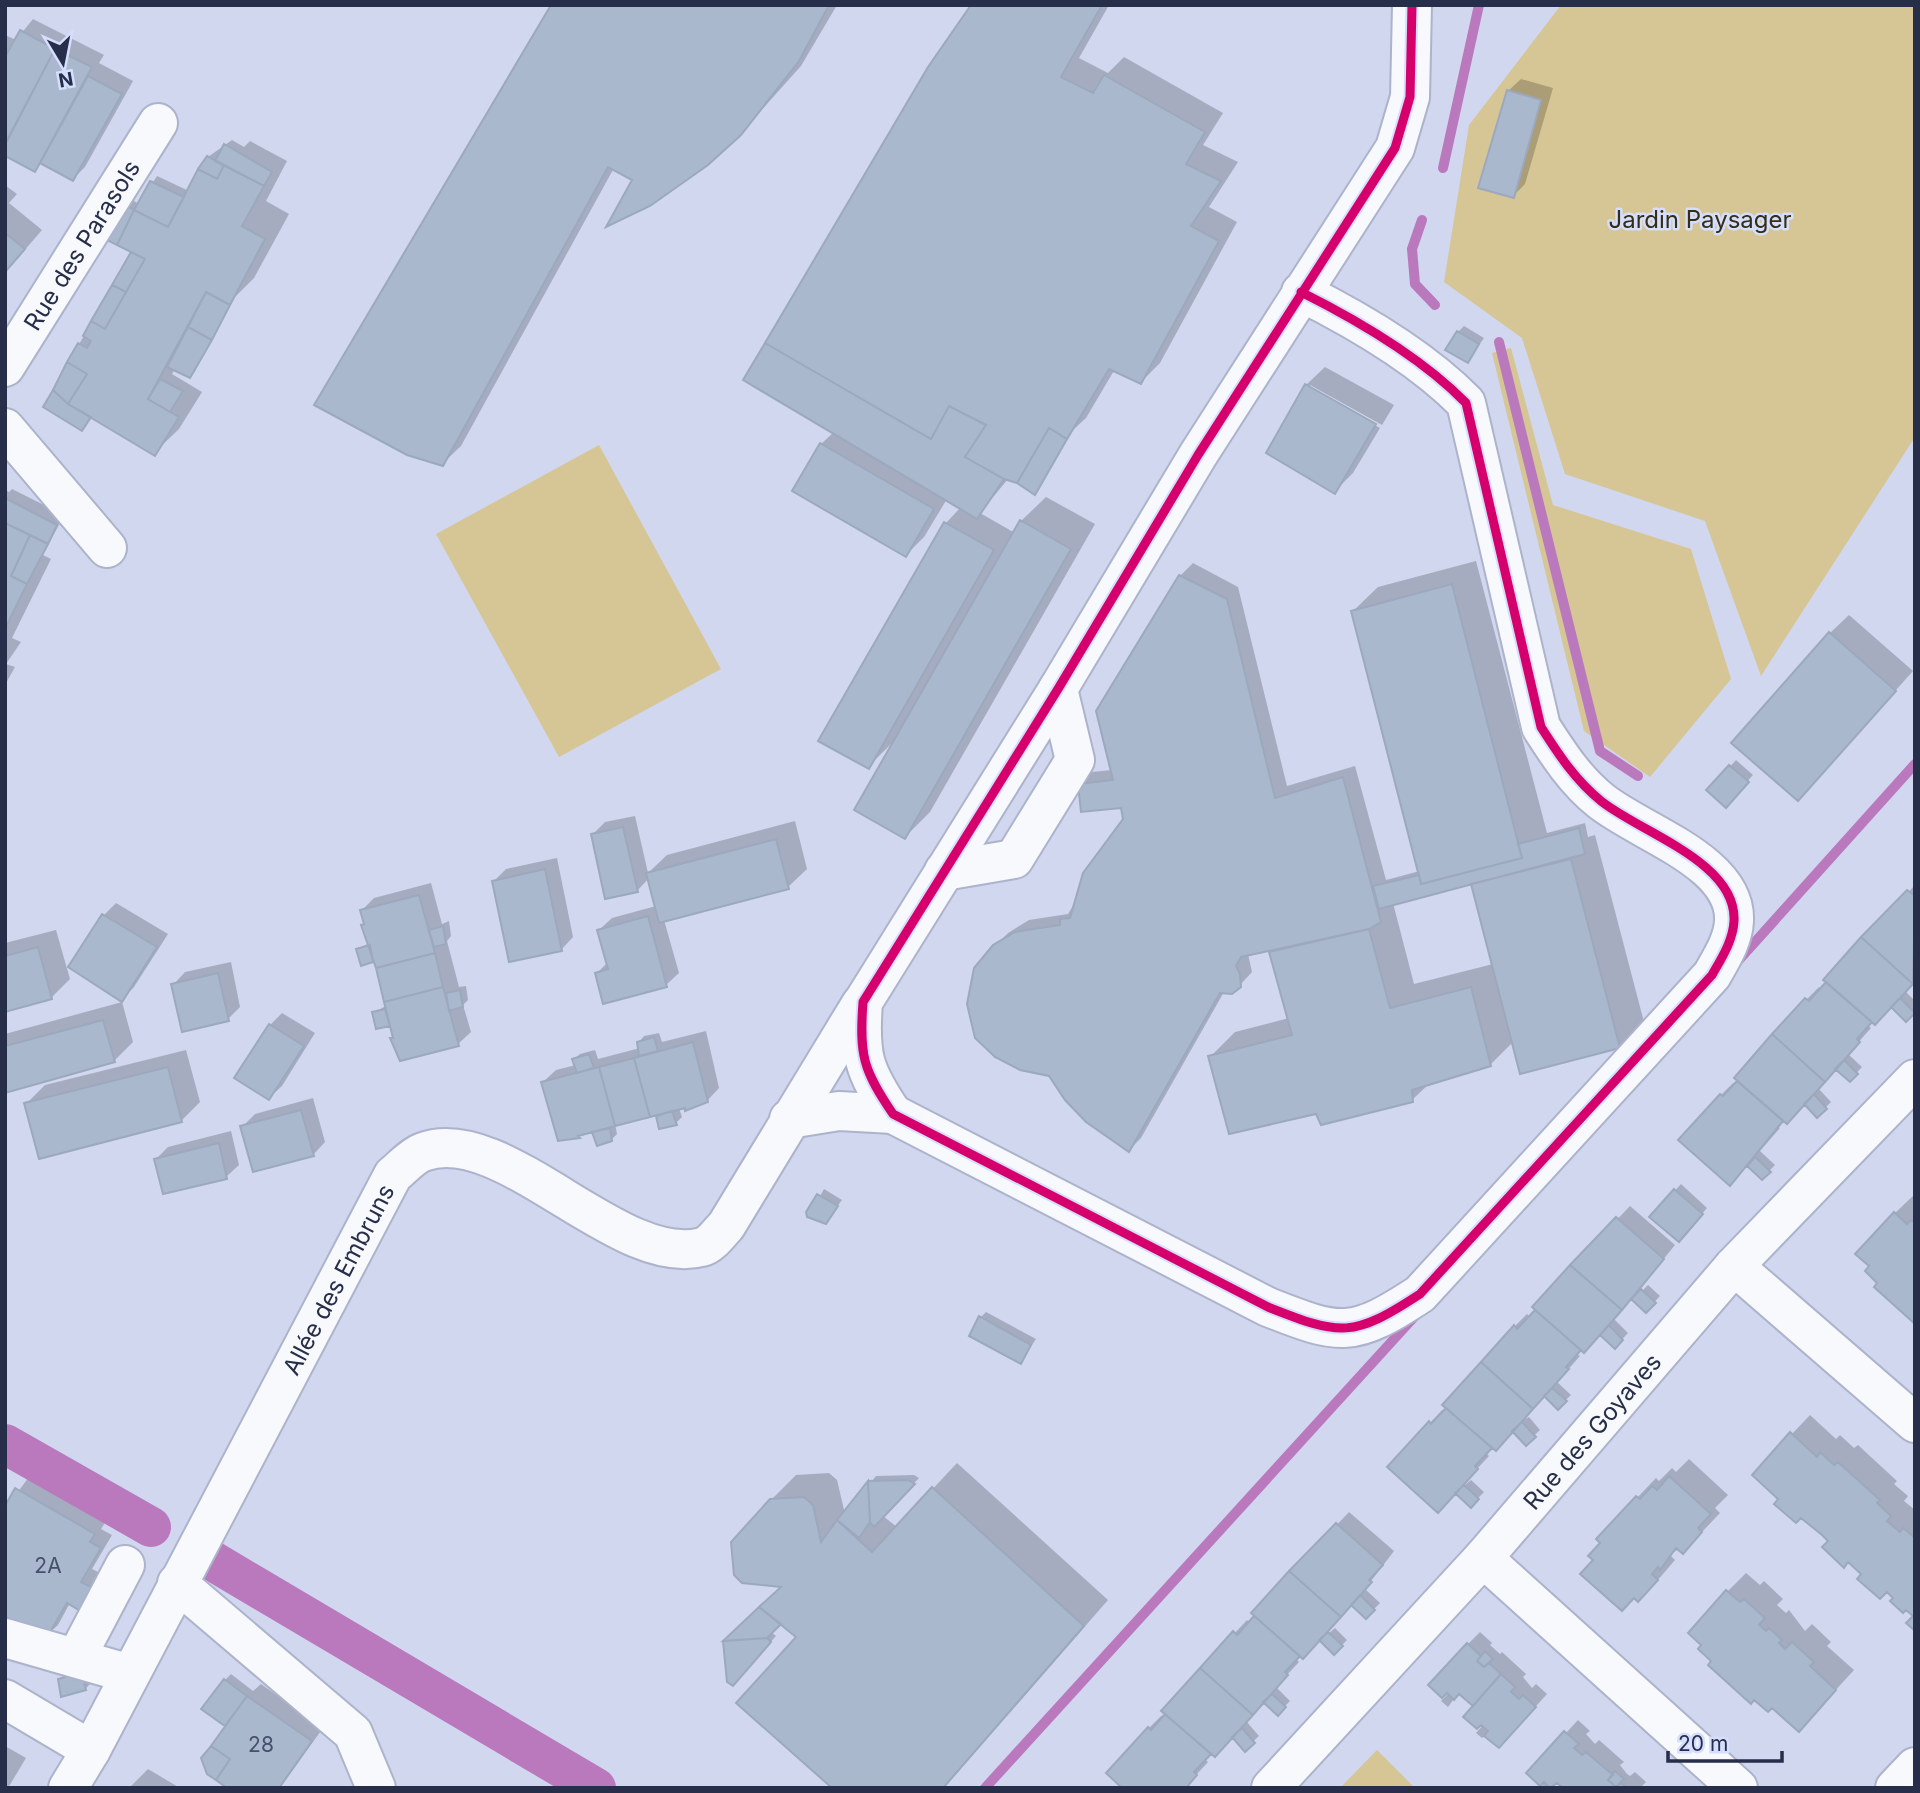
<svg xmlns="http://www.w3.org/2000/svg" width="1920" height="1793" font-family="Inter,sans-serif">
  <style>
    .green { fill: #d6c695 }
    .shadow { fill: #0003; fill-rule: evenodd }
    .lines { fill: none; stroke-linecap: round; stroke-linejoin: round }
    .stream { stroke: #bb79bd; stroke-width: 10 }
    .canal { stroke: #bb79bd; stroke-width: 40 }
    .building { fill: #aab8cd; stroke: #9ba8be; stroke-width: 2 }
    .minor-casing { stroke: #acb3cb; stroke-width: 42 }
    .minor { stroke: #f8f9fd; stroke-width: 38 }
    .cycleway-casing { stroke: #d5defc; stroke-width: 13 }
    .cycleway { stroke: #d6006c; stroke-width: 9 }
    .labels { text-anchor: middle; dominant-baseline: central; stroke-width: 5; stroke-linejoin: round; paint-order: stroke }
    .number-label { font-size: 21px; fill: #47506b }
    .park-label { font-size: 24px; fill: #352d16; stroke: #d5defc }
    .street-label { font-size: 24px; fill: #262e4a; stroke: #d5defc }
  </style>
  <rect width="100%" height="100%" fill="#d0d7ef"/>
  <path class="green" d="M1561,5H1915V437L1761,676L1705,521L1565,474L1522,338L1444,282L1469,125Z
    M1511,348L1553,505L1691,549L1731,679L1650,777L1584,731L1492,353Z
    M599,445L721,669L559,757L436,534Z
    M1377,1750L1415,1788H1340Z"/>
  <path class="shadow" d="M553,5H837L801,66L740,134L635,179L614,168L461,446L442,464Z
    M973,5H1109L1079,58L1108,73L1124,57L1223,113L1203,145L1238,162L1209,207L1237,222L1160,363L1141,382L1115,369L1086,418L1072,431L1040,487L1035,493L1008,479L980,513L1015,533L1021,521L1046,497L1095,524L930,812L905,837L893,742L868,767L820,740L946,523L961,507L947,499L924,537L906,555L821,444L834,432Z
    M33,19L104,55L99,63L133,81L85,167L73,179L42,162L35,170L5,141V35L16,40Z
    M1521,79L1553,88L1525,184L1513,196L1508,91Z
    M232,140L244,147L250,141L287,161L266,201L289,214L254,278L235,297L195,371L190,376L175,369L172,374L202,392L179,429L154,453L92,416L82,429L68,363L133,252L126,206L132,200L139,204L157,176L189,191L208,157Z
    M5,185L17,194L9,203L42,230L5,273Z
    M1464,326L1484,338L1468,361L1458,332Z
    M1325,367L1394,405L1382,425L1310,385V389L1380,428L1353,473L1334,492L1306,385Z
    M12,489L54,510L52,514L62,519L43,555L51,559L12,638L21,642L6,664L15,667L5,685V490L9,492Z
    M1476,561L1547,833L1585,823L1588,837L1595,835L1644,1022L1619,1046L1513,1042L1490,1065L1430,1083L1412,1100L1317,1112L1210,1057L1235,1032L1289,1018L1271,952L1275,948L1248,954L1252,972L1240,985L1224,992L1141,1138L1129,1150L1050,1074L995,946L1008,933L1029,920L1068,914L1125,820L1122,806L1080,784L1092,772L1112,770L1180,576L1193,563L1238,587L1287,786L1355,766L1386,880L1420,871L1353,611L1378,587ZM1472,882L1493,964L1414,984L1393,903Z
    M1849,615L1913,671L1816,780L1830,633Z
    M1736,760L1753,775L1726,805L1709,790Z
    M635,816L648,873L667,855L795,821L807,869L788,887L664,920L679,973L666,985L597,973L608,962L599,930L612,918L656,906L649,878L637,891L592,835L605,822Z
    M557,858L573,937L561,950L494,881L506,869Z
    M431,883L442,924L449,921L451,936L447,941L459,987L466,986L468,1000L463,1005L471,1032L458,1044L392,1039L395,1036L391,1022L389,1024L374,1013L387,1005L375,958L372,961L358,949L371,942L363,925L366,922L362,910L374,898Z
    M1915,885V980L1905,991L1915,1001V1011L1906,1019L1892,1005L1873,1021L1868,1026L1871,1028L1848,1054L1862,1067L1850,1080L1836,1068L1818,1088L1831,1102L1817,1116L1805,1103L1777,1126L1780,1128L1760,1151L1775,1165L1762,1178L1748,1164L1742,1171L1721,1095L1733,1083L1736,1085L1739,1080L1736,1078L1807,999L1819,987L1822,990L1829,982L1826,980Z
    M116,903L168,934L134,987L122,999L70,967L104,915Z
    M56,930L70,979L51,998L5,1010V943Z
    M231,962L240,1007L228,1019L173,985L185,972Z
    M122,1002L133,1042L114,1061L5,1091V1034Z
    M282,1013L315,1033L282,1086L269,1098L270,1025Z
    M706,1031L719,1088L707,1101L679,1108L682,1117L676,1123L657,1116L662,1112L615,1124L617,1134L611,1140L593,1130L580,1136L559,1139L543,1082L556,1070L576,1065L574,1059L580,1054L595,1050L598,1059L640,1048L639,1042L644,1036L659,1033L662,1042Z
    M186,1050L200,1102L181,1121L26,1104L45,1085Z
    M313,1098L325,1142L313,1155L242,1127L255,1114Z
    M231,1131L239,1165L226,1177L156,1159L168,1147Z
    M1681,1184L1707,1208L1684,1234L1652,1216Z
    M824,1189L842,1200L826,1222L809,1216Z
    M1914,1195L1915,1196V1321L1895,1213Z
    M1630,1206L1675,1245L1635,1294L1637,1296L1648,1285L1660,1296L1646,1311L1632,1297L1614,1319L1628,1333L1615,1347L1601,1333L1576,1354L1580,1356L1557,1382L1571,1395L1558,1407L1545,1395L1522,1421L1529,1417L1540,1430L1526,1443L1513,1430L1493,1446L1486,1453L1489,1456L1464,1483L1465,1485L1471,1480L1484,1492L1471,1505L1456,1492L1389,1467L1442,1410L1444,1412L1448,1408L1444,1405L1515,1326L1527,1314L1530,1317L1538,1310L1534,1306Z
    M986,1312L1036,1339L1021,1362L981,1317Z
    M1810,1415L1836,1439L1840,1435L1854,1448L1858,1445L1897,1481L1894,1484L1908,1496L1904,1501L1915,1510V1616L1780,1499L1792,1434Z
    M1689,1459L1728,1495L1715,1508L1720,1513L1701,1533L1670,1555L1675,1560L1657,1581L1595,1560L1603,1542L1598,1539L1656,1478L1659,1481L1672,1468L1676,1472Z
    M957,1463L1108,1600L944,1788H835L798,1637L781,1622L771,1632L776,1636L739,1678L783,1585L771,1500L796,1475L829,1473L837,1480L845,1514L876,1476L914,1475L919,1478L883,1516L897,1527Z
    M29,1477L106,1521L101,1529L112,1535L92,1569L106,1576L94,1597L70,1603L58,1625L45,1637L5,1614V1504L8,1505Z
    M1349,1512L1394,1551L1365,1589L1380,1603L1366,1617L1352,1603L1325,1633L1327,1635L1335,1628L1347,1640L1334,1653L1320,1639L1301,1654L1296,1659L1299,1662L1276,1687L1290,1701L1278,1713L1264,1701L1246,1721L1259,1736L1245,1749L1233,1736L1205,1759L1208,1762L1188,1784L1191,1788H1125L1149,1728L1161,1716L1164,1718L1201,1669L1247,1620L1250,1623L1257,1616L1254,1613Z
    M1746,1573L1760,1585L1764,1581L1783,1599L1777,1605L1786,1613L1789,1610L1805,1631L1812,1624L1831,1642L1827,1646L1854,1670L1799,1730L1727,1592Z
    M1480,1632L1492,1643L1490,1645L1500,1654L1502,1652L1526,1674L1523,1677L1532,1688L1536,1684L1547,1694L1511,1734L1486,1735L1482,1738L1476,1733L1485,1723L1475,1706L1459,1692L1448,1707L1441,1701L1449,1693L1468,1644Z
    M87,1669L91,1683L85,1689L60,1679L65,1674Z
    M231,1674L253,1691L261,1684L323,1728L280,1788H230L233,1719L225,1680Z
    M1578,1720L1590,1731L1586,1734L1595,1744L1599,1740L1624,1762L1620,1765L1627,1774L1630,1776L1635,1772L1646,1782L1640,1788H1565L1558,1781L1552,1788H1540L1543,1785L1529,1773Z
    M5,1746L26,1758L8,1788H5Z
    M148,1769L180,1788H129Z"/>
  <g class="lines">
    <path class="stream" d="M1443,168L1479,5
      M1422,220L1412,249L1415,284L1435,305
      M1499,342L1600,751L1638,776
      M1737,962L1915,764
      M985,1788L1415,1316"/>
    <path class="canal" d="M5,1444L151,1527
      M211,1560L596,1788"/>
  </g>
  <path class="building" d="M551,5H829L799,61L741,135L708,165L650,206L606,227L632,180L608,167L443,466L407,455L314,405Z
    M971,5H1102L1061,77L1093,93L1104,75L1205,132L1186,164L1221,181L1191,226L1219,241L1141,384L1109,369L1067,439L1049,428L1017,483L1004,479L965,457L986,425L949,406L931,439L765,343L928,67Z
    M20,30L55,49L6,143L5,57Z
    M55,49L92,67L35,172L5,156V144Z
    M88,76L122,94L73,181L40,163Z
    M1507,90L1541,100L1514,198L1478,188Z
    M224,144L272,172L264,186L215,161Z
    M207,156L224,165L217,179L198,169Z
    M224,165L264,186L242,226L265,239L230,305L206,292L148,399L179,417L155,456L68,404L87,374L67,362L78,343L87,348L91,341L83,336L91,321L105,329L145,259L117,245L134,210L168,227L198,169L217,179Z
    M150,181L184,197L168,227L134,210Z
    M125,205L134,210L117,245L107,240Z
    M5,233L25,249L5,272Z
    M131,252L145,259L126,292L112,285Z
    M112,285L126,292L105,329L91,321Z
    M206,292L230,305L212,340L188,327Z
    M188,327L212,340L190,378L167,367Z
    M1457,331L1479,344L1468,363L1445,350Z
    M765,343L931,439L949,406L986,425L965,457L1004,479L977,519L743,380Z
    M67,362L87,374L68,404L53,390Z
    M160,379L183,391L170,412L148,399Z
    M1305,384L1376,424L1335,494L1266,453Z
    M53,390L68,404L91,417L82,431L43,407Z
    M1049,428L1067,439L1035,495L1017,483Z
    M820,443L934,509L906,557L792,491Z
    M5,498L57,525L48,544L5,523Z
    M1020,520L1071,549L905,839L854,810Z
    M944,522L994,550L869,769L818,741Z
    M5,523L30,535L11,576L27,584L5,629Z
    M30,535L48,544L27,584L11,576Z
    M1179,575L1227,599L1275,798L1343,777L1381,922L1369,929L1241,957L1236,966L1240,974L1241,987L1232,994L1220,993L1129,1152L1086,1122L1065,1100L1049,1076L1020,1070L995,1057L975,1038L967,1004L974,968L993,945L1015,932L1060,925V919L1070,918L1083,873L1123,819L1121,808L1081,812L1078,784L1113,780L1096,711Z
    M1452,584L1522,858L1421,884L1351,611Z
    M1829,632L1896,691L1798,801L1731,743Z
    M1729,765L1749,782L1726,808L1706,790Z
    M623,827L638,892L605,899L591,834Z
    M1579,828L1585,854L1379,909L1373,886L1419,875L1421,884L1522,858L1518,844Z
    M776,839L789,889L659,923L646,873Z
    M1571,859L1620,1048L1520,1074L1471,884Z
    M545,869L562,951L509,962L492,881Z
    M1907,890L1915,896L1913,984L1861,937Z
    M419,895L435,953L376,968L361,925L364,924L360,910Z
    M102,914L157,947L122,1002L68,967Z
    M648,916L667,987L603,1004L595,973L608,969L597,930Z
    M443,926L446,944L434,947L429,930Z
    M1369,929L1390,1008L1471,987L1491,1066L1412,1090L1413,1102L1321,1125L1316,1114L1229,1134L1208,1056L1292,1035L1269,952Z
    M1861,937L1913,984L1875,1025L1823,980Z
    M370,945L373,962L361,966L356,949Z
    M38,947L52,999L5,1012V956Z
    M435,953L443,987L384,1002L376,968Z
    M218,973L229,1021L182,1032L171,984Z
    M1826,982L1872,1022L1857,1039L1860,1042L1825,1082L1772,1034L1805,998L1809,1001Z
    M443,987L459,1046L400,1061L390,1038H393L384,1002Z
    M460,990L463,1007L449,1011L446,993Z
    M1900,998L1915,1013L1906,1022L1891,1007Z
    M385,1009L390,1026L376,1029L372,1012Z
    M103,1020L115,1062L5,1093V1046Z
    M269,1024L304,1046L269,1100L234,1078Z
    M1772,1034L1825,1082L1787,1124L1734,1078Z
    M654,1037L658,1051L639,1056L637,1042Z
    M693,1042L708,1102L685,1111V1108L650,1117L634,1058Z
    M589,1054L594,1068L577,1073L572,1059Z
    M634,1058L650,1117L615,1126L599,1067Z
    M1844,1060L1858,1074L1850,1082L1835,1069Z
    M168,1067L182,1122L39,1159L24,1103Z
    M599,1067L615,1126L578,1136L580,1138L558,1141L541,1082Z
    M1737,1081L1783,1121L1730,1186L1678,1140L1720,1094L1723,1096Z
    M1814,1094L1827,1109L1817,1118L1804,1104Z
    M301,1110L314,1156L253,1172L240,1126Z
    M672,1111L677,1125L659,1129L656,1116Z
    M610,1128L612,1141L597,1146L592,1132Z
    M219,1143L227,1179L163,1194L154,1159Z
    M1755,1157L1771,1172L1762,1180L1747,1166Z
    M1674,1189L1703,1214L1679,1242L1649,1217Z
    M817,1194L838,1206L826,1224L807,1217L806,1212Z
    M1894,1212L1907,1224L1911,1220L1915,1223V1324L1874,1287L1877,1283L1865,1271L1869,1266L1855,1254Z
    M1616,1217L1664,1259L1622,1310L1570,1265Z
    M1570,1265L1622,1310L1584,1353L1532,1307Z
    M1641,1289L1656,1303L1646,1313L1631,1299Z
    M1535,1310L1581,1350L1566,1367L1569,1369L1533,1409L1481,1362L1514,1325L1517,1329Z
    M979,1316L1031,1345L1021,1364L969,1336Z
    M1609,1325L1623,1340L1615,1349L1600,1335Z
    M1481,1362L1533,1409L1496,1451L1442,1405Z
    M1552,1388L1567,1401L1558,1410L1544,1396Z
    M1446,1408L1492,1448L1475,1466L1478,1469L1438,1513L1387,1467L1429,1421L1431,1424Z
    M1522,1422L1536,1437L1526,1446L1512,1431Z
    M1790,1432L1817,1457L1820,1452L1834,1465L1838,1462L1880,1500L1877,1503L1891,1516L1887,1521L1900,1532L1903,1528L1915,1538V1631L1906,1623L1913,1616L1906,1610L1903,1613L1890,1601L1893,1598L1887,1592L1880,1599L1857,1579L1861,1574L1848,1562L1844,1568L1822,1547L1828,1541L1822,1535L1801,1518L1796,1523L1774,1504L1778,1499L1752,1475Z
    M1669,1476L1711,1514L1698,1528L1702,1532L1683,1554L1676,1548L1660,1570L1658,1567L1652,1574L1658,1580L1638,1602L1634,1598L1622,1611L1580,1574L1593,1560L1588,1556L1600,1543L1596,1539L1636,1496L1640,1499L1652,1486L1657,1490Z
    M908,1480L915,1484L874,1527L870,1522L868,1481Z
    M868,1481L870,1522L859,1538L837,1520Z
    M1464,1485L1479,1499L1471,1508L1455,1493Z
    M932,1487L1084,1626L943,1788H832L736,1703L796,1637L759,1607L781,1587L742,1583L734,1575L731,1542L770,1499L804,1497L813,1505L821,1542L837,1520L872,1552Z
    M15,1488L95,1534L90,1542L101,1548L81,1582L95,1589L82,1612L67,1603L46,1639L5,1616V1506Z
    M1336,1523L1383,1565L1369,1580L1372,1582L1341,1617L1289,1571Z
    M1289,1571L1341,1617L1303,1659L1251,1613Z
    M1726,1590L1740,1602L1744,1599L1765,1618L1759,1625L1766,1631L1769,1628L1782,1640L1779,1643L1785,1649L1792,1642L1814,1662L1810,1666L1836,1690L1799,1732L1772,1708L1768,1712L1754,1700L1751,1704L1708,1665L1711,1661L1698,1649L1701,1645L1688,1633Z
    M1360,1595L1375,1610L1366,1619L1351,1605Z
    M759,1607L781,1624L767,1638L723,1641Z
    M1254,1616L1300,1656L1285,1672L1288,1675L1253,1715L1200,1668L1233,1631L1237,1635Z
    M1328,1632L1343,1646L1334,1655L1319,1640Z
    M767,1638L771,1642L733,1686L727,1682L723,1641Z
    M1467,1643L1481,1656L1477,1661L1484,1667L1489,1663L1501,1674L1473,1706L1459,1694L1454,1700L1447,1693L1442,1698L1428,1685Z
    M1485,1651L1493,1659L1484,1667L1477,1661Z
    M1200,1668L1253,1715L1215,1757L1161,1711Z
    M82,1673L86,1690L61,1697L58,1679Z
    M1501,1674L1515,1687L1511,1692L1519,1699L1523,1695L1536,1707L1499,1748L1484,1736L1488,1731L1481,1725L1477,1729L1463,1717Z
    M224,1679L247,1696L225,1726L201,1709Z
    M1272,1694L1286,1707L1278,1716L1263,1702Z
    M247,1696L312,1741L279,1788H227L216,1780L230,1759L211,1746Z
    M1165,1714L1211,1754L1194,1772L1197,1775L1186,1788H1122L1106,1773L1148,1727L1151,1730Z
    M1242,1728L1255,1743L1245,1752L1232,1737Z
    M1564,1731L1579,1744L1574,1748L1582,1755L1586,1752L1613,1775L1608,1780L1616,1787L1621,1783L1627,1788H1563L1557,1783L1550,1788L1544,1782L1540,1786L1526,1773Z
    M211,1746L230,1759L216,1780L207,1774L201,1758Z
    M1615,1771L1624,1779L1616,1787L1608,1780Z"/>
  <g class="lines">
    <g class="minor-casing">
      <g id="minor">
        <path d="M1301,292C1359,321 1421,357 1466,403L1541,727C1559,755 1575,780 1601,801C1641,833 1737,862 1734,921C1733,941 1721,959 1712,975L1420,1294C1353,1338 1341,1336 1268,1307L893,1114C863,1070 859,1055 863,1002L1058,689L1198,455L1395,148L1410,97L1412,5"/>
        <path id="s1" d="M5,367L158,123"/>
        <path d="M5,428L107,548"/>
        <path d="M944,871L1014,859L1075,760L1058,689"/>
        <path d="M789,1119L839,1111L893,1114"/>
        <path d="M1734,1266L1915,1423"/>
        <path d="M1483,1558L1738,1788"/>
        <path d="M177,1583L353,1733L376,1788"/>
        <path d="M5,1638L130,1674"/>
        <path d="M76,1658L125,1565"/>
        <path d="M5,1699L91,1750"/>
        <path id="s2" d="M68,1788L91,1750L393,1175C402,1168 412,1156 423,1152C503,1122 619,1269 702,1247C711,1245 719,1233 726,1226L861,1004"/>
        <path id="s3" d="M1271,1788L1483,1558L1734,1266L1915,1079"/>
        <path d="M1895,1788L1915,1767"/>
      </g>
    </g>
    <use href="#minor" class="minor"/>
    <g class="cycleway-casing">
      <path id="cycleway" d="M1301,292C1359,321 1421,357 1466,403L1541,727C1559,755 1575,780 1601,801C1641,833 1737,862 1734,921C1733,941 1721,959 1712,975L1420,1294C1353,1338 1341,1336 1268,1307L893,1114C863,1070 859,1055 863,1002L1058,689L1198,455L1395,148L1410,97L1412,5"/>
    </g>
    <use href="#cycleway" class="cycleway"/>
  </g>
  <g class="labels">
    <g class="number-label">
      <text x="48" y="1565">2A</text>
      <text x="261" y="1744">28</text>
    </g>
    <g class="park-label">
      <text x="1700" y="219">Jardin Paysager</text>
    </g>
    <g class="street-label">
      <text stroke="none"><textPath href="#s1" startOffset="144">Rue des Parasols</textPath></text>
      <text stroke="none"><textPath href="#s2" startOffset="576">Allée des Embruns</textPath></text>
      <text stroke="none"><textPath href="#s3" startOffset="480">Rue des Goyaves</textPath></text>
    </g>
  </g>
  <rect width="1920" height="1793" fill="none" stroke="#262e4a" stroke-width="14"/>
  <g transform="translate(63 63) rotate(170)" stroke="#d5defc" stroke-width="5" paint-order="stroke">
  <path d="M0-5L12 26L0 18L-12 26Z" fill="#262e4a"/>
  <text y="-10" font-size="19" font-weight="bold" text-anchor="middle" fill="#262e4a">N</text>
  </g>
  <path d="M1668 1751v10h114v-10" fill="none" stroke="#262e4a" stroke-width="3.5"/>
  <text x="1678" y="1751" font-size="21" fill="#262e4a" stroke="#d5defc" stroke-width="5" paint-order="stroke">20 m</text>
</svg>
